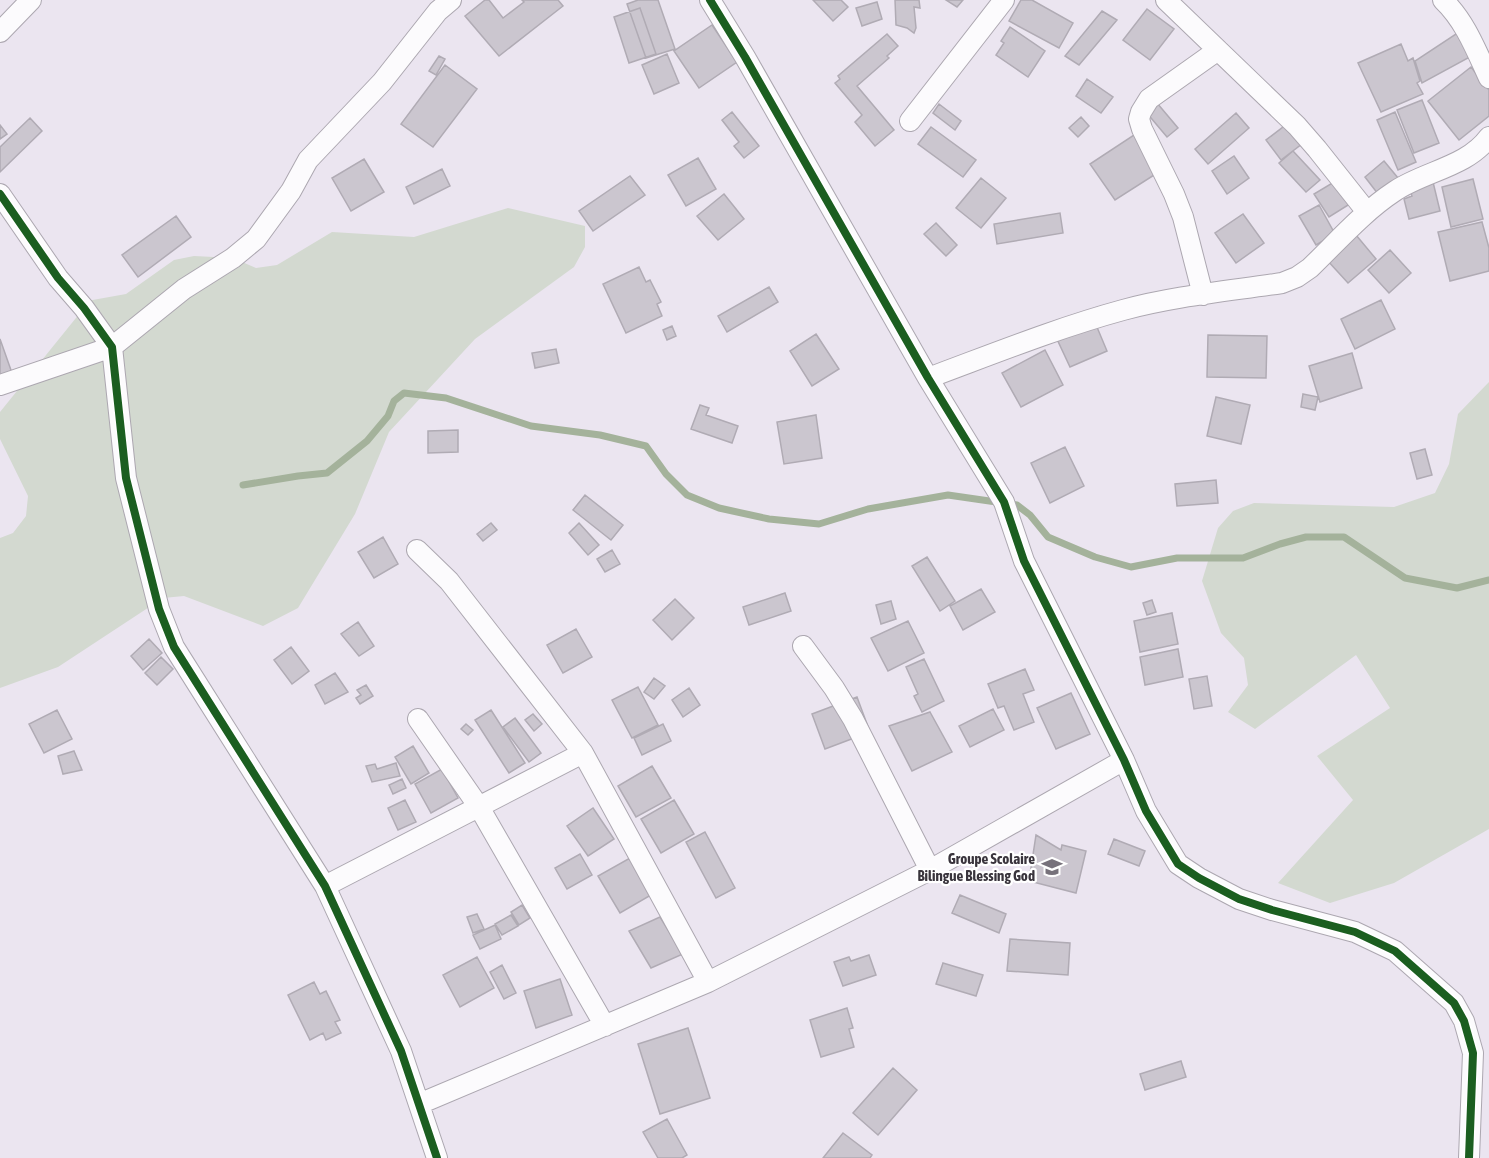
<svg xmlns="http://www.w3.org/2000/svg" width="1489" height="1158" font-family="'Asap Condensed',sans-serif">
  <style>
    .green { fill: #d3d9d0 }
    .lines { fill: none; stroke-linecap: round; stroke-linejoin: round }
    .stream { stroke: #a4b29b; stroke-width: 7 }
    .building { fill: #cbc6cf; stroke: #b0abb4; stroke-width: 1.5 }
    .minor-casing { stroke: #aca7b0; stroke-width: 22 }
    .minor { stroke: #fcfbfd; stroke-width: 20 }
    .cycleway-casing { stroke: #fff; stroke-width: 11 }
    .cycleway { stroke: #1b5e20; stroke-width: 8 }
    .labels { text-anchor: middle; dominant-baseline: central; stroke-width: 4.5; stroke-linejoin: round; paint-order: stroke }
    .poi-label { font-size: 15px; font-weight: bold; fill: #39343c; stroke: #fff; text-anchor: end }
  </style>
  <rect width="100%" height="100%" fill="#ebe5f0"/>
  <path class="green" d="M508,208L585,226V247L574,267L475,339L389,432L355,514L298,608L263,626L184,596L163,598L58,667L0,688V538L13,533L26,516L28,496L0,439V412L84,308L87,301L126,294L174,260L194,256L233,258L256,268L277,265L332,232L414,237Z
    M1489,382V829L1394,883L1330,903L1278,883L1353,800L1317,756L1390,708L1356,655L1255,729L1228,712L1248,685L1244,658L1221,633L1202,581L1218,528L1233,511L1254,503L1394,507L1435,493L1449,464L1458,414Z"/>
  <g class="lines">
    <path class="stream" d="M243,485L298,476L327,473L367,441L388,416L394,401L404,393L446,398L531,426L600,435L646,446L666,474L687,495L719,508L769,519L819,524L868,509L948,495L1017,505L1030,515L1048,537L1095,557L1131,567L1177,558H1243L1280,544L1306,537H1344L1405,578L1457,588L1489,580"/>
  </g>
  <path class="building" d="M485,0H489L503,18L524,2L522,0H558L563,6L499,56L465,16Z
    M638,0H658L675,49L646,58L627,4Z
    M813,0H841L848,7L833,21Z
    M895,0H919L920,8L914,7L916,28L914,33L907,28L896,25Z
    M946,0H963L957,7Z
    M1021,0H1032L1073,23L1059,48L1009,21Z
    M877,2L882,19L862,26L856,8Z
    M640,8L656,54L629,63L614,17Z
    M1147,9L1174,29L1150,60L1123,40Z
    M1102,11L1117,20L1079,65L1065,56Z
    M712,25L737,62L699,88L674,51Z
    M1010,27L1045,51L1028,77L996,55L1004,43L1001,41Z
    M1465,28L1479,52L1422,83L1415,61Z
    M887,34L898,46L887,56L889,58L857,86L894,130L875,146L855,122L862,115L835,83L840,79L838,76Z
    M1401,44L1408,61L1413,58L1420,81L1417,83L1423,94L1381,112L1358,63Z
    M667,54L679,83L654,94L642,65Z
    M439,56L445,59L436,75L429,71Z
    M445,65L477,89L433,147L401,124Z
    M1471,67L1489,90V116L1459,140L1428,101Z
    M1087,79L1113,97L1101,113L1076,96Z
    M1422,100L1439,143L1414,153L1397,110Z
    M1157,103L1178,128L1167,137L1146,112Z
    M939,104L961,121L955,130L933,113Z
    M732,112L759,146L744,158L734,146L739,142L722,120Z
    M1395,112L1416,162L1398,170L1377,120Z
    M1236,113L1249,128L1208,164L1195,149Z
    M1081,117L1089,126L1078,137L1069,128Z
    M1296,117L1311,137L1281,160L1266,140Z
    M30,118L42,131L0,172V147Z
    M0,125L7,134L0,139Z
    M931,127L976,160L963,177L918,144Z
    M1137,133L1162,170L1115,200L1090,164Z
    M1293,151L1320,180L1306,192L1279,163Z
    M1234,156L1249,178L1227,194L1212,171Z
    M698,158L716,189L686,206L668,175Z
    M364,159L384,192L351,211L332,178Z
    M1384,161L1398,178L1378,194L1365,177Z
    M442,169L450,186L414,204L406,187Z
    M630,176L645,195L593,231L579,211Z
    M981,178L1006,198L981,228L956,208Z
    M1339,179L1353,202L1329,217L1314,194Z
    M1473,179L1483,219L1451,227L1442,187Z
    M1433,182L1440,211L1409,219L1404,199L1412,196L1409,188Z
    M724,194L744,219L718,240L697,216Z
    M1319,205L1335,234L1316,245L1299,216Z
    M1060,213L1063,233L997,244L994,224Z
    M1243,214L1264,243L1236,263L1215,233Z
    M176,216L191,237L138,277L122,255Z
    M1482,222L1489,248V271L1450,281L1438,232Z
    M936,223L957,245L946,256L924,234Z
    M1356,235L1376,259L1348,283L1327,260Z
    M1390,250L1411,273L1389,293L1368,270Z
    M639,267L646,282L650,280L661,302L657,304L662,316L626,333L603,284Z
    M769,287L778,302L727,332L718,316Z
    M1381,300L1395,329L1355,349L1341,319Z
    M1094,320L1107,351L1070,367L1056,337Z
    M672,326L676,336L667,340L663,330Z
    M816,334L839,369L812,386L790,351Z
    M1208,335L1267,336L1266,378L1207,377Z
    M0,339L12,373L0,377Z
    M556,349L559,363L535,368L532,353Z
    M1045,350L1063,385L1021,407L1002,373Z
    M1352,353L1362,388L1320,402L1309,366Z
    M1303,394L1318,397L1315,410L1301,407Z
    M1216,397L1250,405L1241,444L1207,436Z
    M700,405L709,408L706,415L738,426L732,443L691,429Z
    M816,415L822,458L784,464L777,422Z
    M458,430V452L428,453V431Z
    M1065,447L1084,486L1050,503L1031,463Z
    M1425,449L1432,475L1417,479L1410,453Z
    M1216,480L1218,503L1177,506L1175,484Z
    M585,495L623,525L611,540L573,510Z
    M491,523L497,530L483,541L477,534Z
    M579,523L599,545L588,555L569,533Z
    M383,537L398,564L374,578L358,552Z
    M612,550L620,564L605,572L597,559Z
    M927,557L955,601L940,611L912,566Z
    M981,589L995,612L963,630L950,606Z
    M785,593L791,611L749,625L743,607Z
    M675,599L694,618L672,640L653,620Z
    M1152,600L1156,612L1147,615L1143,603Z
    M891,601L896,619L881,624L876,605Z
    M1172,613L1178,644L1140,652L1134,621Z
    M908,621L924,653L888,671L871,638Z
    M358,622L374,646L359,656L341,634Z
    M576,629L592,657L563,673L547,645Z
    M149,639L162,653L143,670L131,656Z
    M291,647L309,671L292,684L274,660Z
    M1178,649L1183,677L1145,685L1140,657Z
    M161,657L173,669L157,685L145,673Z
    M924,659L944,701L922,712L914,696L918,694L906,667Z
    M1025,669L1034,690L1023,694L1034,722L1014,730L1004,706L998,708L988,684Z
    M335,673L348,692L325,704L315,685Z
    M1207,676L1212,706L1194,709L1189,679Z
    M654,678L665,686L654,699L644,692Z
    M366,685L373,696L360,704L356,698L361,695L357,690Z
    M638,687L658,725L632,738L612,700Z
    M689,688L700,705L683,717L672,700Z
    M1071,693L1090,734L1056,749L1037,708Z
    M857,697L870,732L825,749L812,714Z
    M993,709L1004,730L970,747L959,726Z
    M57,710L72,739L44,753L29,724Z
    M491,710L525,763L509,773L475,720Z
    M930,712L952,752L912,771L889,726Z
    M533,714L542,724L534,731L525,720Z
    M515,718L541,753L529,762L503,727Z
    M466,724L473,730L468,735L461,729Z
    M663,724L671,741L642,755L634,738Z
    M413,746L429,773L411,784L395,757Z
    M74,751L82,770L63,774L58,756Z
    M396,763L400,776L372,782L366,766L375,764L377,769Z
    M652,766L671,798L636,817L618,786Z
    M442,769L458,798L431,813L415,784Z
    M402,779L406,788L393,794L389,785Z
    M405,800L416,822L398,830L388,808Z
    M674,800L694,834L661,853L641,819Z
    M593,808L614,839L588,856L567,826Z
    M705,832L735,888L716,898L686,842Z
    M1036,835L1061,850L1062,845L1086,851L1076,893L1029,881Z
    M1114,839L1145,851L1139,866L1108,854Z
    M580,854L592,875L567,889L555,868Z
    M630,858L651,895L620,913L598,876Z
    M960,895L1006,914L999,933L952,913Z
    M522,905L530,918L519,925L511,912Z
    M477,914L484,929L473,933L467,917Z
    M511,915L518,926L502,935L495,924Z
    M660,917L683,954L651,968L629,931Z
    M495,925L501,939L480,949L473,935Z
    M1010,939L1070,943L1068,975L1007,971Z
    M869,955L876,975L843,986L834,962L849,957L851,961Z
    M477,957L494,988L460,1007L443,975Z
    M943,963L983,975L976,996L936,984Z
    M502,965L516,993L504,999L490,972Z
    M560,979L572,1015L536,1028L524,991Z
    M314,982L320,994L326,991L340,1020L335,1022L341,1033L326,1040L323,1033L310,1040L288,995Z
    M847,1008L853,1028L849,1029L854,1047L821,1057L810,1020Z
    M688,1028L710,1098L660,1114L638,1044Z
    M1181,1061L1186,1077L1145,1090L1140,1074Z
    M893,1068L917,1090L878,1135L853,1113Z
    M667,1119L687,1155L682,1158H658L643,1132Z
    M843,1133L872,1155L870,1158H823Z"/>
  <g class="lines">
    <g class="minor-casing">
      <path id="minor" d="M710,0L745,57L928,378L1004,502L1024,561L1124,760L1146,811L1178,864L1199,878L1239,899L1272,910L1355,932L1395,951L1454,1003L1464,1021L1473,1053L1469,1158
        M1166,0L1297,126L1317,149L1367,212
        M1443,0C1465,21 1476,50 1489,78
        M0,32L31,0
        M910,121L1004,0
        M0,194L58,278L84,308L112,347L126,478L159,609L174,647L325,886L401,1051L437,1158
        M1203,295L1183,217L1174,194L1142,129L1139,119L1141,112L1149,99L1218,50
        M928,378C993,354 1057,328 1123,310C1175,296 1229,291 1282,283L1297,277L1310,268C1337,242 1363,212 1395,191C1425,171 1467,167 1489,137
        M0,385L112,347L184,289L233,258L256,239L291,191L308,160L382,82L438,11L451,0
        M417,550L449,581L583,753L708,982
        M803,646L834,688L853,719L930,870
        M418,719L479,807L605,1026
        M325,886L583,753
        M419,1104L708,982L930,870L1124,760"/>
    </g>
    <use href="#minor" class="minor"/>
    <g class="cycleway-casing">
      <path id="cycleway" d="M710,0L745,57L928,378L1004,502L1024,561L1124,760L1146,811L1178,864L1199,878L1239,899L1272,910L1355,932L1395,951L1454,1003L1464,1021L1473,1053L1469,1158
        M0,194L58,278L84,308L112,347L126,478L159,609L174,647L325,886L401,1051L437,1158"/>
    </g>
    <use href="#cycleway" class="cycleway"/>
  </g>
  <defs>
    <g id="school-bare" transform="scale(1.62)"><path d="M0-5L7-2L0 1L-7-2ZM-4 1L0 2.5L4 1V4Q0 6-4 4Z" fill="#77727b" stroke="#fff" stroke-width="2.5" paint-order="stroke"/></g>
  </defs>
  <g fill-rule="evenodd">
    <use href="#school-bare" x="1052" y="867"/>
  </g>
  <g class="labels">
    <g class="poi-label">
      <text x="1035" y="858">Groupe Scolaire<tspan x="1035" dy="17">Bilingue Blessing God</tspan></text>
    </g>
  </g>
</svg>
